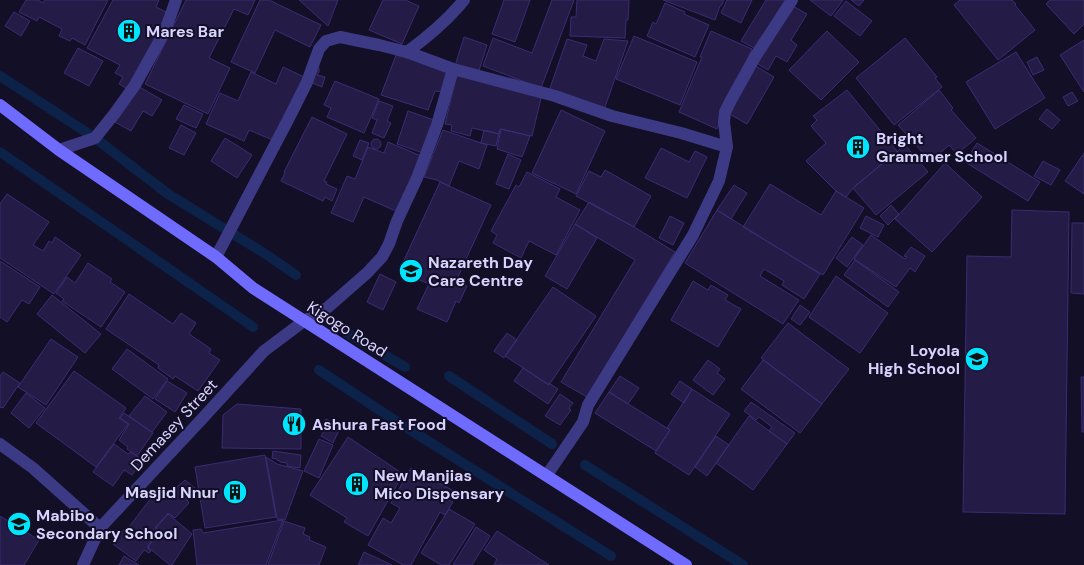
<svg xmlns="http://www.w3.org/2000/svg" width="1084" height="565" font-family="'DM Sans',sans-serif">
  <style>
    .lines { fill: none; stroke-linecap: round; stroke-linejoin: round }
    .stream { stroke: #0c2248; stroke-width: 10 }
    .building { fill: #241b47; stroke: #3b2d73 }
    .street { stroke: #3d3a85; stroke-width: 12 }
    .secondary { stroke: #6f6bff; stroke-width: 12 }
    .labels { text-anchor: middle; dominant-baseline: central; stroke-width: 4; stroke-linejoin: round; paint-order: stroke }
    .poi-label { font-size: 16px; font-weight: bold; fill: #d9d4ff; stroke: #130f26; text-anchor: start }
    .street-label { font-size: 16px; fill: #d9d4ff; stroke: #130f26 }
  </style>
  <rect width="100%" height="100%" fill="#130f26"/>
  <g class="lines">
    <path class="stream" d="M0,76L95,138L168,194L267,255L296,275
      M0,152L253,327
      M347,333L405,367
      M319,370L396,421L611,556
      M449,376L552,444
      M585,465L743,565"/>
  </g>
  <path class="building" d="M26,0H38L43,3L45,0H108L85,45L72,38L70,41L59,36L62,29L39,17L37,21L19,12Z
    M113,0H159L156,7L170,14L129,90L119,84L123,77L115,73L120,65L87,48Z
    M186,0H255L248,15L234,9L209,58L230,68L208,114L145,84Z
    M260,0H269L321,25L310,47L275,30L255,73L231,62Z
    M299,0H338L328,26Z
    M383,0H405L419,6L402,44L369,30Z
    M504,0H530L515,42L492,34Z
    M552,0H574L541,88L483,66L493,38L532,53Z
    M577,0H629L628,20H626L625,38L570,36L571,17H576Z
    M663,0H724L721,6H720L715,20Z
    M727,0H752L741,23L721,13Z
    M766,0H788L758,50L741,41Z
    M810,0H843L831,16Z
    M851,0H864L859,6Z
    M960,0H1012L1016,4L1015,5L1035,30L998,60L954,5Z
    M1050,0H1084V24L1074,34L1046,4Z
    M846,1L872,21L860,36L834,16Z
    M665,3L685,12L684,14L709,25L695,57L647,36L653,22L656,24Z
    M791,5L807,14L791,40L797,45L787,62L776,56L768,70L756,63Z
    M14,12L30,21L21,36L5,26Z
    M711,31L752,49L717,129L679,112L702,57H700Z
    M827,31L859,62L821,100L789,70Z
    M634,36L697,62L680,105L616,79Z
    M464,37L487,45L478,74L455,66Z
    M905,38L937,77L935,78L942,87L894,125L856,78Z
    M567,39L587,45L583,56L596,61L604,39L628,41L604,110L549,91Z
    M1084,40V92L1060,55Z
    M78,48L103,61L89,86L64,73Z
    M1016,52L1045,98L995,129L966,82Z
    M396,55L448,70L442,92L435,91L428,110L381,95Z
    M1037,57L1044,70L1033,75L1027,62Z
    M754,65L774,77L747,124L726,112Z
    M283,67L304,77L275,141L249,130L244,141L206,124L220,93L238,101L251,72L276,84Z
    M313,67L319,68V72L317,75L325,77L322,87L310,82Z
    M457,74L542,94L532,136L500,129L499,134L472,128L470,136L451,131L452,125L445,124Z
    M335,81L379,99L364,133L327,117L331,108L324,105Z
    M136,85L162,100L152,116L143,111L131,131L115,122Z
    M847,90L897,151L853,188L846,197L836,191L806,161L826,143L811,126L817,120L813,116Z
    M939,90L953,108L951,110L976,138L957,154L949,145L931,162L898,125Z
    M1072,92L1078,101L1068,106L1063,97Z
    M379,101L393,106L387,121L391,123L384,138L372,133L377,120L372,118Z
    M184,105L203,114L196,128L176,119Z
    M1047,109L1060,120L1052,129L1039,119Z
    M561,110L605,131L576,194L532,173Z
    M408,111L434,120L423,153L397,144Z
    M312,117L347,134L324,181L327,182L326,184L337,189L332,201L325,197L323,201L281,181L285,173L284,172Z
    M181,125L196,133L184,155L169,148Z
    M501,129L530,136L522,157L497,149Z
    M443,130L487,145L479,169L459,161L449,186L437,180L424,177Z
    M484,130L499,134L496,146L481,143Z
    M225,138L252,155L237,178L211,161Z
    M371 144a5 5 0 1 1 10 0a5 5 0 1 1-10 0Z
    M360,140L369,143L362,160L353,156Z
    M388,142L421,156L398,212L364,197L353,222L331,213L347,176L355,179L368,147L384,153Z
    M977,143L1040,182L1028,201L965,162Z
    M905,145L928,172L876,215L853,188Z
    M661,148L689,162L695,151L707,157L687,198L645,178Z
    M1084,153V194L1065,181Z
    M508,154L521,160L509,189L496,184Z
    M1043,161L1060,170L1051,185L1034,176Z
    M945,163L982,197L932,252L895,219Z
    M605,170L651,196L634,227L576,196L589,171L601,177Z
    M527,172L560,189L556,197L580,210L556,255L529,241L521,258L493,243L497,235L491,231L516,185L519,187Z
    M440,182L491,205L456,281L467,286L459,303L456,301L447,322L417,309L429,284L399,271Z
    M770,184L821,215L836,191L864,208L823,275L743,227Z
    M734,185L747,193L731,219L717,210Z
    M7,194L49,222L33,245L43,251L49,241L52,243L55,237L81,255L54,294L0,258V204Z
    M589,202L634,227L675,252L587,397L561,382L635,260L575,224Z
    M891,205L899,214L888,225L880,216Z
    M717,210L820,274L804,299L782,285L784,281L764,269L760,276L799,300L783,324L685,263Z
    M1012,210L1069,212L1065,514L963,512L967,256L1011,257Z
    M670,216L684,223L673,245L659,238Z
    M866,216L884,225L878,237L860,228Z
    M1072,223H1084V294L1071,293Z
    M575,224L597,238L567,289L545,276Z
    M871,235L905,259L907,257L904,256L911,247L925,256L915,272L910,268L896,287L854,259Z
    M852,237L863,245L847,267L836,258Z
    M855,260L899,292L888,307L844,275Z
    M0,261L40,287L29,304L22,300L7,322L0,317Z
    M88,263L112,279L110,282L125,292L101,327L62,301L64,299L56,293L67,277L75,283Z
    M380,274L396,282L383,310L367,302Z
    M836,276L888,313L860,353L809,317Z
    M693,281L708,290L711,285L728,295L725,300L741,309L718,347L671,320Z
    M553,287L596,316L549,385L505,356Z
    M129,294L173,324L181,313L196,323L189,334L211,349L209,353L220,360L198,391L175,376L173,379L158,368L159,365L106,329Z
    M52,295L101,334L85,353L37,314Z
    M800,305L810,312L800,325L791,319Z
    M788,323L849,369L822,404L761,358Z
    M507,333L517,340L504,358L494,351Z
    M51,339L78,357L46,405L18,387Z
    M127,349L168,379L153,399L112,369Z
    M708,360L720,369L717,373L725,379L713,395L693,380Z
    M763,360L822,404L800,433L741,389Z
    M523,368L549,385V383L558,389L548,404L514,381Z
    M74,371L126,408L119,418L128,424L96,467L36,423Z
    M3,372L20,383L3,408L0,407V376Z
    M620,376L639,388L628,404L609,392Z
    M1081,377H1084V432H1082Z
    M167,381L187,393L175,412L155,399Z
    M680,381L692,389L684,403L671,394Z
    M692,389L730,414L689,475L655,453L670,430L667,428Z
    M609,392L670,430L656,451L595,413Z
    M26,393L45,408L29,428L11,413Z
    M560,394L573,403L569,408L571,410L560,425L545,416Z
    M145,396L167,412L152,432L129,416Z
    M751,402L795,433L787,444L769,431L772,427L759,417L756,420L744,411Z
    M237,404L301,409V449L222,448L223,415Z
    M124,413L153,433L137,456L127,449L128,447L119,440L129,424L120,418Z
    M749,416L787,444L753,490L716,463Z
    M326,419L341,426L333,443L321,436L324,431L321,429Z
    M716,436L729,445L707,476L695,467Z
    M348,437L403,474L368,536L344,522L347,518L310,495Z
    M319,439L333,445L319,478L304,471Z
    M114,444L128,454L131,452L143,460L132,475L124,470L113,486L93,472Z
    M273,451L301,455L300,468L287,466V463L280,462V461L277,460V459L272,458Z
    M265,455L276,517L205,528L195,467Z
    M266,457L277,464L303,471L285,520L277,519Z
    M411,468L452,490L447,499L453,502L445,515L440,512L411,565H403L368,545L383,518L391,523L400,508L391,503Z
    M185,480L195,488L186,498L189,503L175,518L168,513L155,528L158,532L147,547L151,551L149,553L144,550L136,561L113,544L124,530L126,531L154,494L171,492Z
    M449,509L475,524L449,565H441L421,553Z
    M168,514L192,534L172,565H170L148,547L160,531L156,528Z
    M0,516L39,540L24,565H2L0,564Z
    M283,520L266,565H197L193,530L201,529L203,533Z
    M284,521L305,528L303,534L310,537L309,540L326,547L319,565H268Z
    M476,527L490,536L472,565H453Z
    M497,531L549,565H494L497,559L484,550Z
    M364,552L392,565H358Z
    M124,556L139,565H119Z"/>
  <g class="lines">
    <path class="street" d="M407,52C429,36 447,21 464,0
      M59,150L95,138L115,113L135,85L165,31L176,0
      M216,257L289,118L307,82L319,49L326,41L340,37L379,45L407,52L453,69L555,96L612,116L681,133L727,147
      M0,444L33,468L100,528
      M547,475L583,422L588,405L693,235L719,181L727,147L724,122L725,112L731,100L755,57L792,0
      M83,565L100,528L201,420L264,351L304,321L327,308L367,273L382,257L389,244L397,221L417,178L437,125L453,69"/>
    <path class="secondary" d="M0,105L59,150L216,257L253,288L686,565"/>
  </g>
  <defs>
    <g id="building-disc" transform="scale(1.25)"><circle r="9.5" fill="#00e5ff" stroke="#130f26"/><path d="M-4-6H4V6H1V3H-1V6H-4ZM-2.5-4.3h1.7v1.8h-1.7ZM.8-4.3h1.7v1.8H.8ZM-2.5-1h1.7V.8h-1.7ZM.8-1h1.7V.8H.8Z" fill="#111"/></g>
    <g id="school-disc" transform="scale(1.25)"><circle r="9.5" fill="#00e5ff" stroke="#130f26"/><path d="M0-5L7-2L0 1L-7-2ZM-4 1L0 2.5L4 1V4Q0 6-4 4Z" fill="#111"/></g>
    <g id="restaurant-disc" transform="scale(1.25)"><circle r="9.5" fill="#00e5ff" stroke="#130f26"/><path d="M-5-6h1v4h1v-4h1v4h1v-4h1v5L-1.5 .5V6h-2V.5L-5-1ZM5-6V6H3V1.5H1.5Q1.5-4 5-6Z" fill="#111"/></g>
  </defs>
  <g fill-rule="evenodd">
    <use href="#building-disc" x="129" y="31"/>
    <use href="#building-disc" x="858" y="147"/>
    <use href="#school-disc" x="411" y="271"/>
    <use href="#school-disc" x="977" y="359"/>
    <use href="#restaurant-disc" x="294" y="424"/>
    <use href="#building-disc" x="357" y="484"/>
    <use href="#building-disc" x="235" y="492"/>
    <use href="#school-disc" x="19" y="524"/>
  </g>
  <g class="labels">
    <g class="poi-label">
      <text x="146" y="31">Mares Bar</text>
      <text x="876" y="138">Bright<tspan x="876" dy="18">Grammer School</tspan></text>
      <text x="428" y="262">Nazareth Day<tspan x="428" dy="18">Care Centre</tspan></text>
      <text x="960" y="350" text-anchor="end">Loyola<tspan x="960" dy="18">High School</tspan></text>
      <text x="312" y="424">Ashura Fast Food</text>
      <text x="374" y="475">New Manjias<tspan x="374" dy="18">Mico Dispensary</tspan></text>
      <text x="218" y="492" text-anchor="end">Masjid Nnur</text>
      <text x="36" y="515">Mabibo<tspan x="36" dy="18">Secondary School</tspan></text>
    </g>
    <g class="street-label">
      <text transform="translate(347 329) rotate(32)">Kigogo Road</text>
      <text transform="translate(174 425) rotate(-47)">Demasey Street</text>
    </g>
  </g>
</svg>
